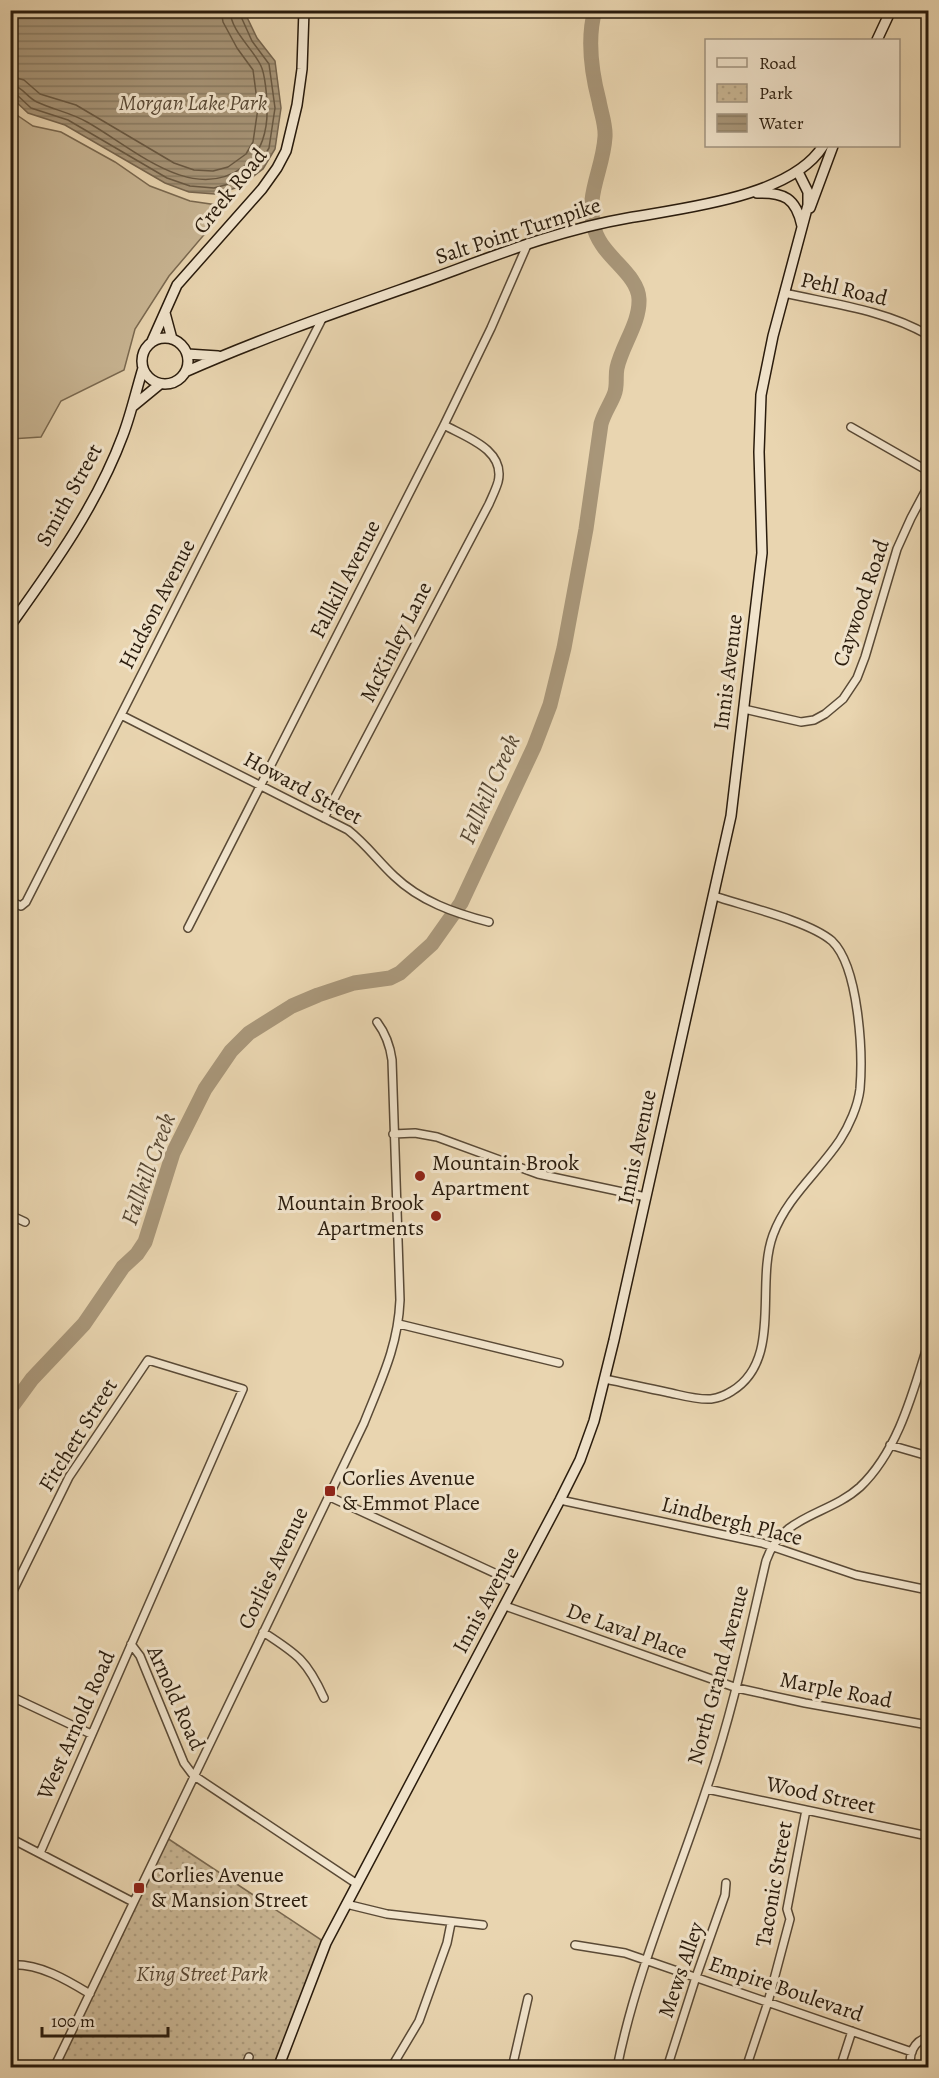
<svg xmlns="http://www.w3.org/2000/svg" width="939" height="2078" font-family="Alegreya,serif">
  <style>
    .grass { fill: #c9b694; stroke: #7a6950; stroke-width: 1.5 }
    .park { fill: url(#park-dots); stroke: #7a6950; stroke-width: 1.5 }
    .water { fill: url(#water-rules); stroke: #76654e; stroke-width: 1.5 }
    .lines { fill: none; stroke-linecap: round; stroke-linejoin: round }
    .shore { stroke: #695943; stroke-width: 1.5 }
    .river { stroke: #a89679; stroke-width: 15 }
    .street-casing { stroke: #5a4a36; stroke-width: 10 }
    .secondary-casing { stroke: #2a1c0d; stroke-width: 12 }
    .street { stroke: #f1e4cc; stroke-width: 7 }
    .secondary { stroke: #f1e4cc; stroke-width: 9 }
    .poi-dot { fill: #8f2418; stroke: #f1e4cc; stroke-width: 2 }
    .labels { text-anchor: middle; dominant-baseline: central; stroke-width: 6; stroke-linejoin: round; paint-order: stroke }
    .park-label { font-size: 22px; font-style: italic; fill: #5a4a36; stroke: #f1e4cc }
    .street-label { font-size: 22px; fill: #2a1c0d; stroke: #f1e4cc }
    .poi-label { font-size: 22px; fill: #2a1c0d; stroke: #f1e4cc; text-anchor: start }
    .water-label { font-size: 24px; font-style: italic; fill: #564733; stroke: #f1e4cc }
  </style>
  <defs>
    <pattern id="park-dots" width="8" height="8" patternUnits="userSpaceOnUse" patternTransform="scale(1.5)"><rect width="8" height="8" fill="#c9b694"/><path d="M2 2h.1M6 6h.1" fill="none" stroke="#ad9c7e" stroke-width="1.8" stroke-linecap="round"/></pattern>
    <pattern id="water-rules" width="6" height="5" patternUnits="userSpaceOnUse" patternTransform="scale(1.5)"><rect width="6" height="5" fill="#a89679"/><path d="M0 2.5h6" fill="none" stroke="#897a62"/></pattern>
  </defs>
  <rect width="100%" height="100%" fill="#e9d5b0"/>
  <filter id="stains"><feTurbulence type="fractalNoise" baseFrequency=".00333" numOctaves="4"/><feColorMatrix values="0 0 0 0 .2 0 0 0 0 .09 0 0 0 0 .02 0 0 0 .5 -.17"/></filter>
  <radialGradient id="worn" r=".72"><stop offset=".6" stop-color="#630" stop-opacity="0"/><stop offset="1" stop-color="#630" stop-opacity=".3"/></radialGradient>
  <path class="grass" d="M11,111L33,126L61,132L115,162L150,186L190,201L217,205L214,223L169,276L135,329L124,370L61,401L41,437L11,439Z"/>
  <path class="park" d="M164,1836L326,1943L278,2067L54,2068Z"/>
  <path class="water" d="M10,11H244L257,38L275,61L281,108L275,149L263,169L239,187L215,194L189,192L165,183L65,125L28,113L11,97Z"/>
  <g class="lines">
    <path class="shore" d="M10,76L24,80L40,94L76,105L174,163L194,170L213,171L228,167L246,154L253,142L258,108L253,70L237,48L223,22L221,10
      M10,85C23,86 26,97 37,102C54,110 69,112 87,122C132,147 192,205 243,167C262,154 268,129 267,106C267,97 265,74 261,66C252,47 231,32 230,10
      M10,93L16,94L31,108L68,120L167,178L190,186L214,188L236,182L259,165L269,148L275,108L269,64L252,41L238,10"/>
    <path class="river" d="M10,1409L32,1379L84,1324L123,1267L137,1254L145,1242L173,1153L205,1089L231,1051L249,1033L292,1006L318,995L354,983L390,978L400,973L432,944L461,903L534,747L550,705L564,648L586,529L601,424C604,413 610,405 614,395C618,386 615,377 617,368C622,345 640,323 639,299C638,274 604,258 595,231C584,195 603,171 605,137C606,125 601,113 599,101C592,74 587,38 595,10"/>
    <g class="street-casing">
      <path id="street" d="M784,293C833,304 885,310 928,335
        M851,427L928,471
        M744,709L801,722L814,720L825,714L843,699L857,678L865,657L897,549L911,518L928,486
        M121,715L348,830C366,844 378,861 394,876C420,901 454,913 489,922
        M324,818L489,504C492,497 496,489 498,482C506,450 466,437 444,425
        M10,901L21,906L26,902L323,317
        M188,928L444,425L491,328L528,243
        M393,1134L415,1133L437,1137L538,1174L646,1197
        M10,1215L25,1222
        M399,1324L559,1363
        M605,1379C625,1383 646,1388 666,1392C681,1395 696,1400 711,1399C718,1398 726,1395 732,1391C783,1360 755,1284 773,1235C787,1197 818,1173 840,1140C849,1126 858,1106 860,1089C863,1053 859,967 832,941C809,921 744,906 714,896
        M890,1445L928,1456
        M328,1496L516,1583
        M560,1500L762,1543L856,1575L928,1590
        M10,1597L69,1477L148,1360L243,1389L40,1853
        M505,1606L737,1688L805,1703L928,1725
        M263,1632C297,1654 307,1660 324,1698
        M131,1644L140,1656L184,1763L193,1775L357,1884
        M10,1696L91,1734
        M707,1789L928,1836
        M10,1838L133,1902
        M346,1904L387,1914L483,1925
        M575,1945L625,1953L912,2052
        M10,1965C39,1963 67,1980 90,1994
        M54,2068L364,1423C381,1380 398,1347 400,1300L392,1060C390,1045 386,1034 377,1022
        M245,2068L249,2057
        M391,2068L419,2021L447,1943L451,1923
        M512,2068L528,1998
        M617,2068C636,1972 676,1882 706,1790C732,1715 748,1638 766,1561C782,1514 828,1516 860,1487C898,1451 913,1392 928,1344
        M667,2068L696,1977L725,1895L726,1883
        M746,2068L768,2002L790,1919L787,1909L806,1810
        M840,2068L852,2031
        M911,2068C908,2054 914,2041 928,2037"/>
    </g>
    <g class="secondary-casing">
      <path id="secondary" d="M877,40L891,10
        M757,193C784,192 796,198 802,226
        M810,208L833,146
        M165,313L172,339
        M142 361a23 23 0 1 1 46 0a23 23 0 1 1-46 0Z
        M152,341L177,285L262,189L277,168L286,151L297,105L302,69L304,10
        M187,354L218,356
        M185,372C264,337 346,309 428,280C494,256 558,230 628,218C684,208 791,197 823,146
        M132,407L160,384
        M10,626C53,566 97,505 123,435C131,414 136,391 143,368
        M278,2068L326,1943L560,1500L580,1460L594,1421L614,1340L731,816L762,553L759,452L761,395L773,336L808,205V192L798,172"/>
    </g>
    <use href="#street" class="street"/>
    <use href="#secondary" class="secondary"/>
  </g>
  <g class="poi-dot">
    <circle cx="420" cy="1176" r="6"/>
    <circle cx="436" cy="1216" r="6"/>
    <rect x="324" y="1485" width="12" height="12" rx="3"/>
    <rect x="133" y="1882" width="12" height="12" rx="3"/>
  </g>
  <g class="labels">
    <g class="park-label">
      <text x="193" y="103">Morgan Lake Park</text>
      <text x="202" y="1974">King Street Park</text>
    </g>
    <g class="street-label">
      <text transform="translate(230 191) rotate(-51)">Creek Road</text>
      <text transform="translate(518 231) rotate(-18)">Salt Point Turnpike</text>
      <text transform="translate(844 289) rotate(13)">Pehl Road</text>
      <text transform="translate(69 495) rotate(-61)">Smith Street</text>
      <text transform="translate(345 579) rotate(-63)">Fallkill Avenue</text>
      <text transform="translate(861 603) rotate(-71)">Caywood Road</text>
      <text transform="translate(157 604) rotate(-63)">Hudson Avenue</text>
      <text transform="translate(396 642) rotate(-63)">McKinley Lane</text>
      <text transform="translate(728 672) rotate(-83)">Innis Avenue</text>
      <text transform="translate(303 788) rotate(28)">Howard Street</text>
      <text transform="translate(637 1147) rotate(-78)">Innis Avenue</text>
      <text transform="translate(78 1435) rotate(-58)">Fitchett Street</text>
      <text transform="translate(732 1521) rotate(14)">Lindbergh Place</text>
      <text transform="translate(273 1568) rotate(-64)">Corlies Avenue</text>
      <text transform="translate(486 1600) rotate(-62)">Innis Avenue</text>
      <text transform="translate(627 1631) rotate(20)">De Laval Place</text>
      <text transform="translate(718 1675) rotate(-75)">North Grand Avenue</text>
      <text transform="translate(836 1690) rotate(11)">Marple Road</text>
      <text transform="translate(176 1698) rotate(66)">Arnold Road</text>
      <text transform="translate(76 1725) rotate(-66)">West Arnold Road</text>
      <text transform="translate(821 1795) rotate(12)">Wood Street</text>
      <text transform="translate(774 1884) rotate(-80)">Taconic Street</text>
      <text transform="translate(681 1970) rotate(-71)">Mews Alley</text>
      <text transform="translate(786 1989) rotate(19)">Empire Boulevard</text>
    </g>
    <g class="poi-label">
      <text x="432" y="1163">Mountain Brook<tspan x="432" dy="25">Apartment</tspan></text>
      <text x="424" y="1203" text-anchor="end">Mountain Brook<tspan x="424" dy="25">Apartments</tspan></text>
      <text x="342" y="1478">Corlies Avenue<tspan x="342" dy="25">&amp; Emmot Place</tspan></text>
      <text x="151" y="1875">Corlies Avenue<tspan x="151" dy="25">&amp; Mansion Street</tspan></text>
    </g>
    <g class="water-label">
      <text transform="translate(489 789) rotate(-66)">Fallkill Creek</text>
      <text transform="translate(148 1169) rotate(-70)">Fallkill Creek</text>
    </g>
  </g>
  <rect width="939" height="2078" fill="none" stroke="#e9d5b0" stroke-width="36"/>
  <rect x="12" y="12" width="915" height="2054" fill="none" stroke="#2a1c0d" stroke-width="3"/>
  <rect x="18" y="18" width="903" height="2042" fill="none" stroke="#2a1c0d" stroke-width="1.5"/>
  <rect x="705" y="39" width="195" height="108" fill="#f1e4cc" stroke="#a19480" stroke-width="1.5"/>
  <rect x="717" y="58" width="30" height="9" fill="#f1e4cc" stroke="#a19480" stroke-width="1.5"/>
  <text x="759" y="69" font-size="18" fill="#2a1c0d">Road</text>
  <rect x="717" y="84" width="30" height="18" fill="url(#park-dots)" stroke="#a19480" stroke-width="1.5"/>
  <text x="759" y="99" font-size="18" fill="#2a1c0d">Park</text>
  <rect x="717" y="114" width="30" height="18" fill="url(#water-rules)" stroke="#a19480" stroke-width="1.5"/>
  <text x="759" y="129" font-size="18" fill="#2a1c0d">Water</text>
  <path d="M42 2027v9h126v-9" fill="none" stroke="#2a1c0d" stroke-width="3"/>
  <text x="51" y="2027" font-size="18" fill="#2a1c0d" stroke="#f1e4cc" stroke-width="4.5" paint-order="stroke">100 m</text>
  <rect width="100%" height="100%" filter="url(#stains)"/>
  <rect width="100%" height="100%" fill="url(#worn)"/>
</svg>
